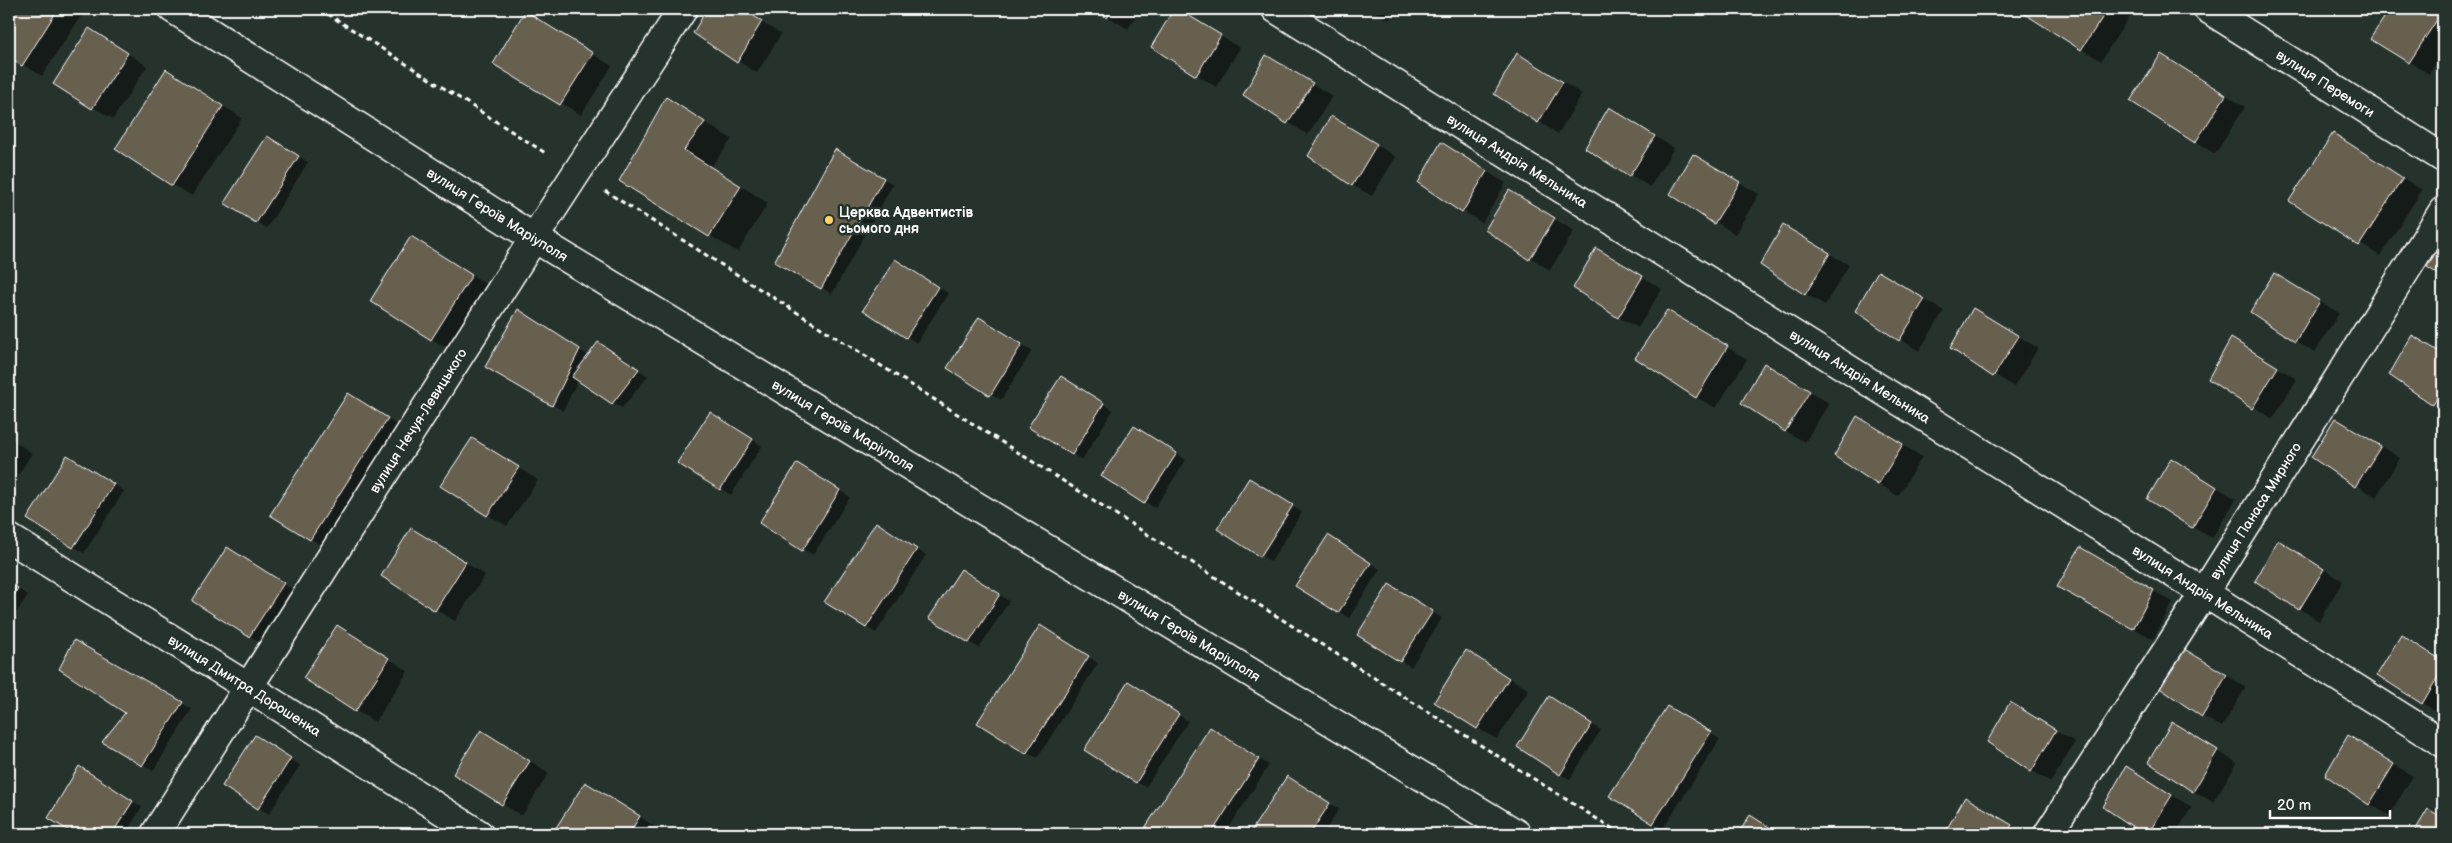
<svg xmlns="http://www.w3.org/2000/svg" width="2452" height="843" font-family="'Balsamiq Sans',sans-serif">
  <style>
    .shadow { fill: #0007 }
    .building { fill: #676050; stroke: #fff }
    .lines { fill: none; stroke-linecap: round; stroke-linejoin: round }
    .street-casing { stroke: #fff; stroke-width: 31 }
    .path { stroke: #fff; stroke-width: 3; stroke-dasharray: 5 4; stroke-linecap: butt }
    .street { stroke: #26332d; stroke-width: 28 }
    .poi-dot { fill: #ffd166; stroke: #26332d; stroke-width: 2 }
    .labels { text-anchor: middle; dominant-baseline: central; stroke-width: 5; stroke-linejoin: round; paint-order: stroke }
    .street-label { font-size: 14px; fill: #fff; stroke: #26332d }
    .poi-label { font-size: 14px; font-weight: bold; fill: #fff; stroke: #26332d; text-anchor: start }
  </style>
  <rect width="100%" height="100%" fill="#26332d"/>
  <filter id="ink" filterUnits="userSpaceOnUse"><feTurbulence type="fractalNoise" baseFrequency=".02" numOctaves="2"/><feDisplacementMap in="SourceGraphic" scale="10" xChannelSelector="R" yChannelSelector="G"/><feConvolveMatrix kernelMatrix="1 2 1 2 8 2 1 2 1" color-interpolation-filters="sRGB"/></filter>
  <g filter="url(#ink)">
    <path class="shadow" d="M9,9H68L81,16L42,76L9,56Z
      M377,9H386L384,13Z
      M708,9H740L781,34L757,73L694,33Z
      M1095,9H1140L1128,29Z
      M1175,9L1240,48L1216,87L1153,46Z
      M1370,9H1396L1389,20Z
      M2019,9H2122L2131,14L2101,61Z
      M2391,9H2429L2443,17V52L2429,74L2372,38Z
      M545,24L612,66L581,115L495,63Z
      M109,41L147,66L113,119L55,84Z
      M1537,66L1582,94L1558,134L1495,93Z
      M2181,67L2245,107L2215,154L2132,101Z
      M1287,68L1332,96L1308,135L1245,94Z
      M186,82L242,118L192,196L173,185Z
      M666,99L732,139L711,167L768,203L738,252L710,236Z
      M1629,121L1674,148L1650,187L1587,148Z
      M1351,129L1396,157L1372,196L1352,185Z
      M278,143L308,162L267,228L225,203Z
      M2353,146L2422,190L2380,256L2291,201Z
      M835,150L893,184L832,294L776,261Z
      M1461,156L1506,183L1482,223L1463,211Z
      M1713,167L1759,194L1735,234L1672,194Z
      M1529,203L1574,231L1550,270L1487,230Z
      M412,237L491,287L451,350L432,339Z
      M1803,238L1849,265L1825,305L1805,294Z
      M1616,261L1662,289L1638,328L1618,317Z
      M906,267L948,293L917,343L865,310Z
      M1898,284L1944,311L1919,351L1857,311Z
      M2294,286L2339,313L2315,352L2295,341Z
      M1667,312L1747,359L1716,408L1696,397Z
      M1993,321L2038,348L2014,387L1951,347Z
      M990,324L1032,351L1001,400L949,367Z
      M2413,337L2443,355V409L2391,374Z
      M574,347L590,356L609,349L648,376L622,408L578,380L563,411L487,366Z
      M2251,352L2297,379L2273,419L2210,378Z
      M1784,376L1829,403L1805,442L1785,431Z
      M1071,383L1113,410L1082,460L1072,454Z
      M358,400L397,425L321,545L272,515Z
      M720,419L762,446L731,495L678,462Z
      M1877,429L1922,457L1898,496L1835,455Z
      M2355,431L2400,458L2376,497L2313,457Z
      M1144,433L1186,460L1155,508L1103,476Z
      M9,438L32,453L9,490Z
      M492,451L538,480L507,526L488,515Z
      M78,462L124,491L84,553L28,518Z
      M808,470L850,497L813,555L760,523Z
      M2191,471L2236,499L2212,538L2192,527Z
      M1293,507L1302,512L1271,562L1262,556Z
      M886,530L926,555L876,633L866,627Z
      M432,541L485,575L455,621L436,609Z
      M1338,543L1380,569L1349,618L1297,585Z
      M2081,548L2173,602L2153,639L2078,597Z
      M2298,553L2343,581L2319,621L2256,580Z
      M237,554L293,590L259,642L193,600Z
      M971,576L1009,601L979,648L931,617Z
      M9,583L28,595L9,624Z
      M1400,591L1442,618L1411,667L1359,634Z
      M1050,632L1098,663L1037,758L1027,752Z
      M357,638L408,671L375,722L356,711Z
      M74,642L192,709L153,771L104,741L127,713Z
      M2421,648L2443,662L2442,715L2422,703Z
      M2201,660L2246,687L2222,727L2202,716Z
      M1486,663L1529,690L1497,739L1477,728Z
      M1138,689L1188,721L1146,787L1136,782Z
      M1559,704L1601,730L1570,779L1560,774Z
      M1667,708L1720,739L1663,829L1653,823Z
      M2030,715L2075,742L2051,782L2032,771Z
      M1220,734L1269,765L1225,834H1157L1147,828Z
      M2192,735L2237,763L2213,802L2193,791Z
      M265,743L300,765L269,814L224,786Z
      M502,743L549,773L522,816L455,774Z
      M2368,749L2413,776L2389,815L2369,804Z
      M89,774L142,807L125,834H76L50,817Z
      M1288,778L1339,809L1323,834H1251Z
      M2146,780L2192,807L2175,834H2146L2105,806Z
      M586,783L659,829L656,834H553Z
      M1966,799L1986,810L2026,834H1946Z"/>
    <path class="building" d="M9,9H58L22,66L9,58Z
      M707,9H742L762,21L737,63L693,33Z
      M1093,9H1113L1107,18Z
      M1174,9H1178L1221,35L1196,76L1151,47Z
      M2017,9H2108L2081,50Z
      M2390,9H2430L2440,15L2409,63L2370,39Z
      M525,11L593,53L560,105L493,64Z
      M89,28L128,53L92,109L53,84Z
      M1517,53L1563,82L1538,123L1494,94Z
      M2161,54L2226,95L2195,143L2130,101Z
      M1266,55L1313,83L1287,124L1243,95Z
      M166,69L223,106L172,186L115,149Z
      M666,97L705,122L684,150L741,186L709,237L619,181Z
      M1609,107L1655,136L1629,177L1585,148Z
      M1331,116L1377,144L1352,186L1308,156Z
      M2333,133L2403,178L2359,246L2289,201Z
      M267,136L299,156L256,223L224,203Z
      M1441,142L1487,171L1462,213L1418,183Z
      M835,149L884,178L821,289L774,262Z
      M1693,154L1740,182L1714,224L1670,194Z
      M1509,190L1555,218L1529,260L1485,230Z
      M1783,225L1830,253L1805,295L1760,265Z
      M411,236L472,275L431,340L370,301Z
      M2443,240V277L2427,267Z
      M1596,248L1643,276L1618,318L1573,288Z
      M895,259L938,287L906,338L863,310Z
      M1878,271L1925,299L1899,341L1855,311Z
      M2274,273L2320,301L2295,342L2250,312Z
      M1973,308L2019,336L1993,377L1950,348Z
      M518,309L580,349L552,406L485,367Z
      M1667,310L1728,346L1696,398L1635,358Z
      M979,317L1022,344L990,396L947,368Z
      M2412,335L2443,354V388L2433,405L2389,375Z
      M2231,338L2278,367L2252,409L2208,379Z
      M598,342L639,369L612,404L572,377Z
      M1764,363L1810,391L1785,432L1741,403Z
      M1061,376L1104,403L1072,455L1028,427Z
      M348,393L388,418L310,540L270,515Z
      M710,412L753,439L720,490L677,463Z
      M1857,416L1903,444L1878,485L1834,456Z
      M2335,418L2381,446L2355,487L2311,457Z
      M1134,426L1177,453L1144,504L1101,476Z
      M472,438L519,467L487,516L440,486Z
      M67,455L114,484L73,548L27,519Z
      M2171,458L2217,487L2192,528L2147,499Z
      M797,463L840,490L802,551L759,523Z
      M1249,478L1293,505L1260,557L1217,529Z
      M876,522L917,549L866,628L824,602Z
      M411,528L466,562L435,611L381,576Z
      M1328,535L1371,563L1338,613L1295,586Z
      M2278,540L2324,569L2299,610L2255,581Z
      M227,547L284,583L249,637L192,601Z
      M2080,547L2154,590L2133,629L2057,587Z
      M961,569L1000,594L969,643L929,618Z
      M9,582L18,588L9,603Z
      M1389,584L1433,611L1400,662L1357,635Z
      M337,625L389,658L355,712L303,678Z
      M1040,625L1089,656L1026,754L977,723Z
      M2401,635L2443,661V668L2422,704L2377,675Z
      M74,640L183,702L142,766L102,742L125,713L59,669Z
      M2181,647L2227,675L2202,717L2158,687Z
      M1466,650L1509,678L1477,729L1434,702Z
      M1128,681L1179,714L1136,783L1084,750Z
      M1549,696L1592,724L1560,775L1517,747Z
      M2010,702L2056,730L2031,772L1987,742Z
      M1667,706L1711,732L1653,824L1609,796Z
      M2172,722L2218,750L2193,792L2148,762Z
      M1210,727L1259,759L1211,834H1155L1145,828Z
      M481,730L530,761L502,805L453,774Z
      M255,735L291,758L258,809L222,786Z
      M2348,735L2394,764L2369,805L2325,775Z
      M79,766L133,801L112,834H74L48,818Z
      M2126,766L2172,795L2148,834H2144L2103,807Z
      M1287,776L1330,803L1310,834H1249Z
      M585,782L640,816L629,834H552Z
      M1965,797L2012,825L2006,834H1944Z
      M2428,809L2443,818V834H2413Z
      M1750,815L1780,834H1738Z"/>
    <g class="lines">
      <g class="street-casing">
        <g id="street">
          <path id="s1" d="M173,9L534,238L1517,834"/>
          <path id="s2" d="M1276,9L2443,743"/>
          <path id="s3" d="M2208,9L2443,158"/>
          <path id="s4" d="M9,538L248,687L479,834"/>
          <path id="s5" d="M155,834L534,238L683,9"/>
          <path id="s6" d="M2048,834L2204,593L2443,211"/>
        </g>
      </g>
      <path class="path" d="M320,9L547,154
        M605,191L1621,834"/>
      <use href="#street" class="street"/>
    </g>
  </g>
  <circle class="poi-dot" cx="829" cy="220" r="5"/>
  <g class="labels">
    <g class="street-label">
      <text stroke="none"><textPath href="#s3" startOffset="139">вулиця Перемоги</textPath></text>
      <text stroke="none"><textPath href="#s2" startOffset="285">вулиця Андрія Мельника</textPath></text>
      <text stroke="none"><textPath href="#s1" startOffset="384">вулиця Героїв Маріуполя</textPath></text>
      <text stroke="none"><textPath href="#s2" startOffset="690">вулиця Андрія Мельника</textPath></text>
      <text stroke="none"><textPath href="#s5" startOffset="490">вулиця Нечуя-Левицького</textPath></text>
      <text stroke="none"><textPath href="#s1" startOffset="789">вулиця Героїв Маріуполя</textPath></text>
      <text stroke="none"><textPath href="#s6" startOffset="384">вулиця Панаса Мирного</textPath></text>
      <text stroke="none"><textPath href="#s2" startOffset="1095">вулиця Андрія Мельника</textPath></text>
      <text stroke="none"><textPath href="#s1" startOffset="1194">вулиця Героїв Маріуполя</textPath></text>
      <text stroke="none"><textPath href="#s4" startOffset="278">вулиця Дмитра Дорошенка</textPath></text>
    </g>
    <g class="poi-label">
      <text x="839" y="212">Церква Адвентистів<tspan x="839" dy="16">сьомого дня</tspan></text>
    </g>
  </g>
  <rect width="2452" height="843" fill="none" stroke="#26332d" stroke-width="30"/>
  <rect x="15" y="15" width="2422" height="813" fill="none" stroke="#fff" stroke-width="2" filter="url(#ink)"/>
  <path d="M2270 810v8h120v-8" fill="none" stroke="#ffffff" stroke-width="2.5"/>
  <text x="2277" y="810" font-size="15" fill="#ffffff" stroke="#26332d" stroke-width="4" paint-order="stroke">20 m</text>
</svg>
